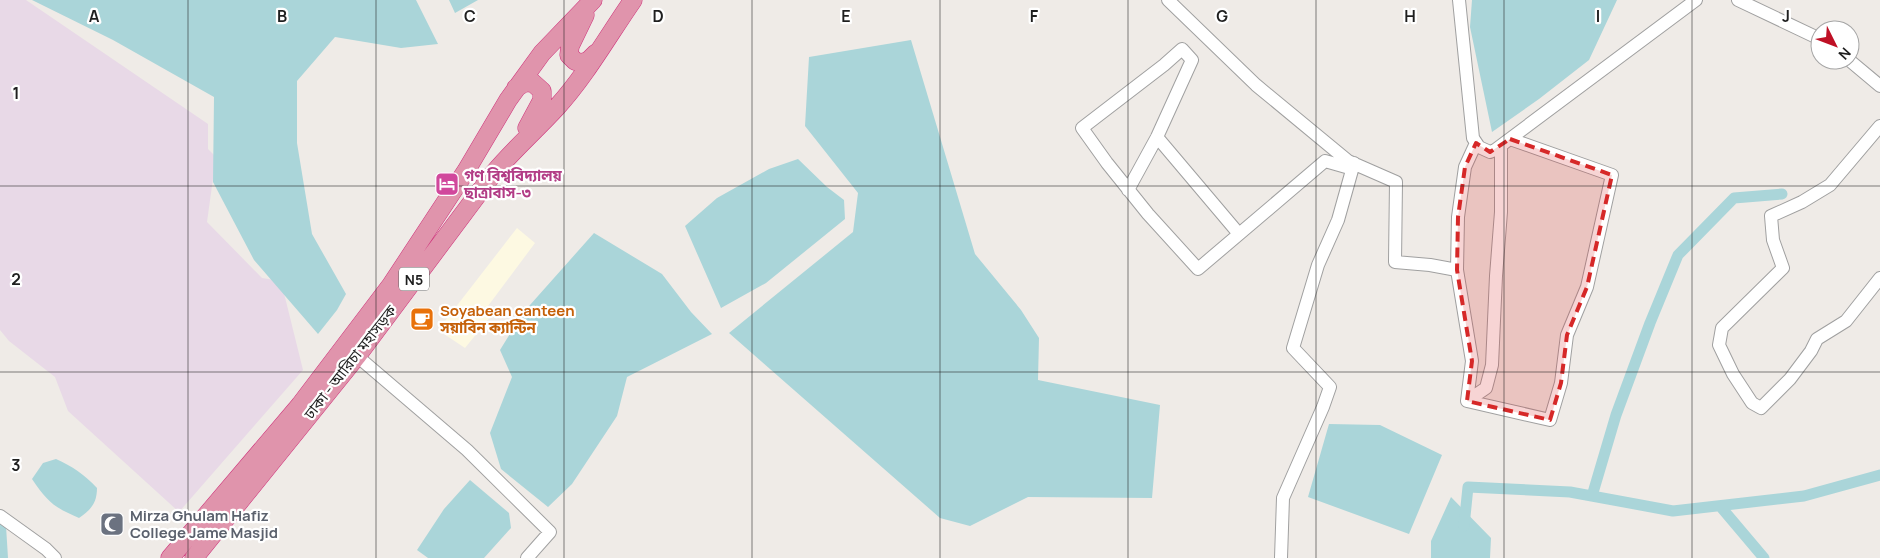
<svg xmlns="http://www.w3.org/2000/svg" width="1880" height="558" font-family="Manrope,'Noto Sans Bengali',sans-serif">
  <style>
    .industrial { fill: #e8d9e7 }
    .education { fill: #fdf9e2 }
    .water { fill: #aad5d9 }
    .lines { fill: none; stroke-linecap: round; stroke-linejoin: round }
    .canal { stroke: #aad5d9; stroke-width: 11 }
    .minor-casing { stroke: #a0a0a0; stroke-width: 14 }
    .highway-casing { stroke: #ce337b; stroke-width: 19 }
    .minor { stroke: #fff; stroke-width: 12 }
    .highway { stroke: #e094ac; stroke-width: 18 }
    .marked { fill: #d62828; fill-opacity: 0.2; stroke: #d62828; stroke-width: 4; stroke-dasharray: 10 6; stroke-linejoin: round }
    .grid { fill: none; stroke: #1f1f1f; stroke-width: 1; stroke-opacity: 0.55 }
    .labels { text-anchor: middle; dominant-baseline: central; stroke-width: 4.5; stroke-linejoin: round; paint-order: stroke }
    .shield { fill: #fff; stroke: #626262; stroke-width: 1 }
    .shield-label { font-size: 14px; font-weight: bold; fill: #1f1f1f }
    .hotel-label { font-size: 15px; font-weight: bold; fill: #b23c85; stroke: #fff; text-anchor: start }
    .food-label { font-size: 15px; font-weight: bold; fill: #c56008; stroke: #fff; text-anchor: start }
    .street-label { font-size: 15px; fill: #1f1f1f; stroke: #fff }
    .worship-label { font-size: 15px; font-weight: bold; fill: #5b616d; stroke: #fff; text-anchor: start }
    .grid-label { font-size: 16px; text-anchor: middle; font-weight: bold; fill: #1f1f1f; stroke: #fff; stroke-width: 4.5; stroke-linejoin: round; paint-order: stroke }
  </style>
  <rect width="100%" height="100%" fill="#efebe7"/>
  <path class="industrial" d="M0,0H26L208,124V149L216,157L207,222L262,278L281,281L303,370L179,512L68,411L55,377L9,341L0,330Z"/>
  <path class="education" d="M517,228L535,243L485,310L491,316L465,348L438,330Z"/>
  <path class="water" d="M32,0H416L438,44L401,48L335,37L297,81V143L312,234L346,294L337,310L318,334L254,260L213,182L214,97L113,40Z
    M449,0H478L455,13Z
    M1472,0H1617L1589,60L1539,99L1492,132L1470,27Z
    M911,40L975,254L1021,310L1039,338L1038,380L1160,405L1152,498L1028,497L970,526L940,518L729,333L853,232L858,193L805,126L809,57Z
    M798,159L827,187L844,200L845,219L766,283L721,308L685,226L717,198L769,169Z
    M594,233L662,274L691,312L712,334L627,377L617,416L572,484L548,507L501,469L490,433L512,377L500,350L522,314Z
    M1329,424L1380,425L1442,455L1409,534L1308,497Z
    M56,459C72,466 85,475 97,488C97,503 91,510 79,518C53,507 47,501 32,479L43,463Z
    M470,480L509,513L511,528L484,558H428L417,550L444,509Z
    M1451,497L1491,538L1490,558H1431V541Z
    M0,524L6,526L8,558H0Z"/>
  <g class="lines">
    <path class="canal" d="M1592,496L1616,415L1650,323L1678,255L1734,198L1782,194
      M1720,506L1764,558
      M1464,526L1468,487L1570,492L1673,511L1804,496L1880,475"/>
    <g class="minor-casing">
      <path id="minor" d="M1168,0L1256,85L1348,161
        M1459,0L1473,138L1479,147L1490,152L1495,150L1696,0
        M1738,0L1820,39
        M1849,60L1880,86
        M1880,126L1830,185L1802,202L1771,216L1773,240L1783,268L1722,328L1719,345L1733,374L1752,403L1761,408L1790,379L1811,351L1817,339L1846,321L1880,278
        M1157,137L1239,234
        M1501,146V212L1496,276L1492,365L1486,388L1467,401L1550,420L1561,383L1567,335L1587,287L1612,175L1510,139
        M1128,190L1157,137L1192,60L1182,49L1164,65L1082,128L1107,163L1148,214L1198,269L1325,161L1346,167L1348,161L1396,182L1395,262L1430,265L1457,270
        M357,356L467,450L550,532L527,558
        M1467,401L1472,361L1457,270L1458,217L1465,167L1476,143
        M0,516L46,549L55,558
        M1281,558L1283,498L1323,407L1330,387L1293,348L1318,265L1338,220L1354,163"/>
    </g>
    <g class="highway-casing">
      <path id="highway" d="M585,15L570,46L569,55L575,61L581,63L588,61L596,53
        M516,88L524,83L532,82L542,91V100L527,128
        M170,558L300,405L391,285L466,171L508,100L542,53L593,0
        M194,558L357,356L493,174C513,150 536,130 557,107C586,75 608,36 633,0"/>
    </g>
    <use href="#minor" class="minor"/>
    <use href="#highway" class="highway"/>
  </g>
  <path class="marked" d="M1510,139L1612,175L1587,287L1567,335L1561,383L1550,420L1467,401L1472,361L1457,270L1458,217L1465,167L1476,143L1490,152Z"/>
  <path class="grid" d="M188,0V558M376,0V558M564,0V558M752,0V558M940,0V558M1128,0V558M1316,0V558M1504,0V558M1692,0V558M0,186H1880M0,372H1880"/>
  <defs>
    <g id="hotel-square" transform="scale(1.25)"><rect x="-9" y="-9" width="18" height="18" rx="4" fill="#d1479c" stroke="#fff"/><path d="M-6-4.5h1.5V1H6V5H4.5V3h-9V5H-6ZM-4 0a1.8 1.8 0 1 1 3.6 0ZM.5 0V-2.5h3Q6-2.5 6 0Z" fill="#fff"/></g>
    <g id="cafe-square" transform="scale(1.25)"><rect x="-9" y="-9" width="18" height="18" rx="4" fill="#e8710a" stroke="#fff"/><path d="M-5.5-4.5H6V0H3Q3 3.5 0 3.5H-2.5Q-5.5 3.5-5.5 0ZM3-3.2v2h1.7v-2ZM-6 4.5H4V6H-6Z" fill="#fff"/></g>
    <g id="mosque-square" transform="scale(1.25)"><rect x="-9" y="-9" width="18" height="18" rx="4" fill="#6b7280" stroke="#fff"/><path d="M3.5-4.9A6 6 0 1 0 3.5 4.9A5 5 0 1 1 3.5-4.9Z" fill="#fff"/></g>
  </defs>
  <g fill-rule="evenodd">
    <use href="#hotel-square" x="447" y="184"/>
    <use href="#cafe-square" x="422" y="319"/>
    <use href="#mosque-square" x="112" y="524"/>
  </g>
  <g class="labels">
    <rect class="shield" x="399" y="267.5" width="30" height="23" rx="4"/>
    <g class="shield-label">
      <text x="414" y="279">N5</text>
    </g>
    <g class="hotel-label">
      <text x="464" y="175">গণ বিশ্ববিদ্যালয়<tspan x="464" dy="17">ছাত্রাবাস-৩</tspan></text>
    </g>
    <g class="food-label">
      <text x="440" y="310">Soyabean canteen<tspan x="440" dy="17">সয়াবিন ক্যান্টিন</tspan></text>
    </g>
    <g class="street-label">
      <text transform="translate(350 362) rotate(-52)">ঢাকা - আরিচা মহাসড়ক</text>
    </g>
    <g class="worship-label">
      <text x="130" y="515">Mirza Ghulam Hafiz<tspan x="130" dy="17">College Jame Masjid</tspan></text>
    </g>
  </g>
  <g class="grid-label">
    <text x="94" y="22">A</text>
    <text x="282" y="22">B</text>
    <text x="470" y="22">C</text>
    <text x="658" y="22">D</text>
    <text x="846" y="22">E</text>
    <text x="1034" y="22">F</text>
    <text x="1222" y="22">G</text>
    <text x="1410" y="22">H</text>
    <text x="1598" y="22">I</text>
    <text x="1786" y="22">J</text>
    <text x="16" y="99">1</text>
    <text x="16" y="285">2</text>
    <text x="16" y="471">3</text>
  </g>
  <g transform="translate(1835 45) rotate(132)"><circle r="24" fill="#ffffff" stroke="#a5a5a5"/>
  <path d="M0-4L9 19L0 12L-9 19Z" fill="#bf1025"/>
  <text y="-8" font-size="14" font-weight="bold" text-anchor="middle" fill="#1f1f1f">N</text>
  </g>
</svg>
